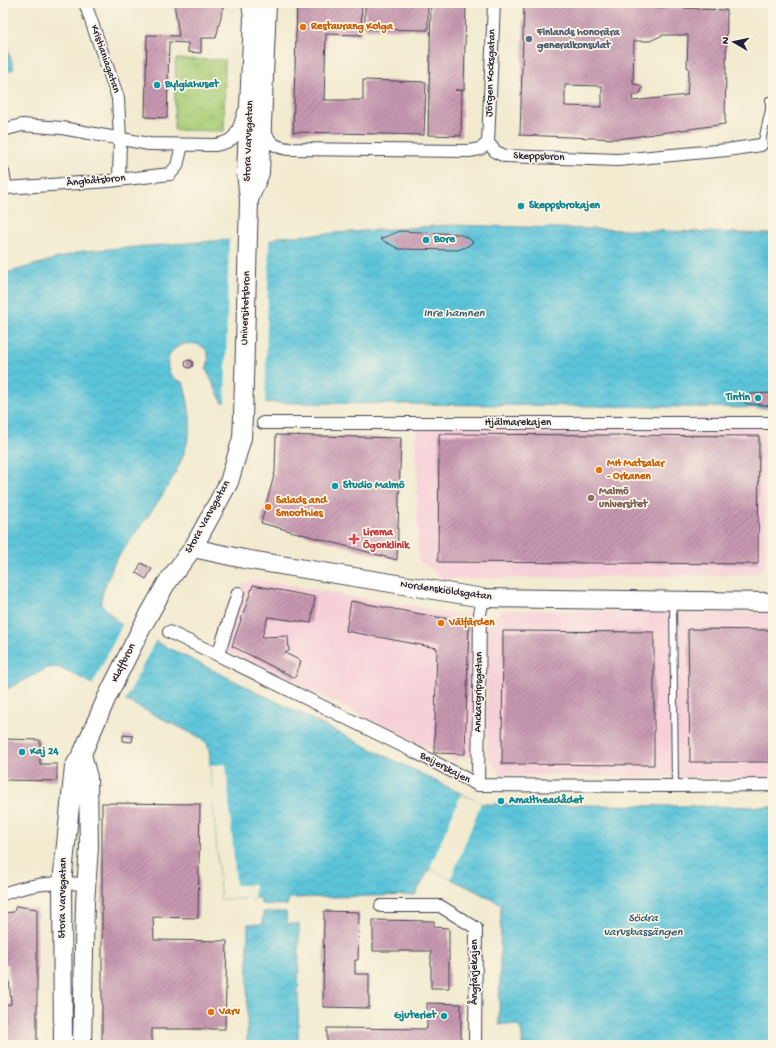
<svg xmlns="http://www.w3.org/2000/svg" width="776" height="1048" font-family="'Gochi Hand',sans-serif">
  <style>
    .built { fill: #f6cfd8 }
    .park { fill: url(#park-tufts); stroke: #66785a }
    .water { fill: url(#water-waves); stroke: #3f738a }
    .pier { fill: #f2ebd0 }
    .building { fill: url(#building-hatch); fill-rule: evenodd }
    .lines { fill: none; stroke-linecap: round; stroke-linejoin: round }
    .lane-casing { stroke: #414051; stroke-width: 8 }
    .street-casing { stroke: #414051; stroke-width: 14 }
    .secondary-casing { stroke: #414051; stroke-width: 20 }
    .lane { stroke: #fff; stroke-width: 6 }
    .street { stroke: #fff; stroke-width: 12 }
    .secondary { stroke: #fff; stroke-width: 18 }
    .food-dot { fill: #e8710a; stroke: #fcf5e5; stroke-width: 1.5 }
    .service-dot { fill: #5c6f8a; stroke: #fcf5e5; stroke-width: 1.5 }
    .culture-dot { fill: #0f9aa8; stroke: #fcf5e5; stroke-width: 1.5 }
    .education-dot { fill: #8d6e63; stroke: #fcf5e5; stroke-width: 1.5 }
    .health-dot { fill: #e0444e; stroke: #fcf5e5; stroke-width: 1.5 }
    .labels { text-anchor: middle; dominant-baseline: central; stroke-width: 3.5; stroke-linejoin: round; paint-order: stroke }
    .food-label { font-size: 11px; font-weight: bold; fill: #c56008; stroke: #fcf5e5; text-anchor: start }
    .service-label { font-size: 11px; font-weight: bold; fill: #4e5e75; stroke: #fcf5e5; text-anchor: start }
    .street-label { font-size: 11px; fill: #22223b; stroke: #fcf5e5 }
    .culture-label { font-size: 11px; font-weight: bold; fill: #0d838f; stroke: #fcf5e5; text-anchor: start }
    .education-label { font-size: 11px; font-weight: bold; fill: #785e54; stroke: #fcf5e5; text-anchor: start }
    .health-label { font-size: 11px; font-weight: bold; fill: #be3a42; stroke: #fcf5e5; text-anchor: start }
    .water-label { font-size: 12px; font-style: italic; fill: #365b72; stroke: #fcf5e5 }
  </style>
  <defs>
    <pattern id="park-tufts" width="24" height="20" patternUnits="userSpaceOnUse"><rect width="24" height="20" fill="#aace78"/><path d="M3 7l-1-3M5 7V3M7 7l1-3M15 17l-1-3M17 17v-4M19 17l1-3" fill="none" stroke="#92b169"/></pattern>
    <pattern id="water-waves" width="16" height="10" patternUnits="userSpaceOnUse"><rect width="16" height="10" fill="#5cc4d9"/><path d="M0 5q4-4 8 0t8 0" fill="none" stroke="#50a8bb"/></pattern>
    <pattern id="building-hatch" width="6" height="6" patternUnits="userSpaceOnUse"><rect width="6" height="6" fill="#c797b0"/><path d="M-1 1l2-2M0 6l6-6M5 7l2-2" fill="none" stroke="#a17b90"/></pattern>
  </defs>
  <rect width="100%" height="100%" fill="#fcf5e5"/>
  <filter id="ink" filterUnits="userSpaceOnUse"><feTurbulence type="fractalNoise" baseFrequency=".025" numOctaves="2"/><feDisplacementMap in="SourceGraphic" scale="8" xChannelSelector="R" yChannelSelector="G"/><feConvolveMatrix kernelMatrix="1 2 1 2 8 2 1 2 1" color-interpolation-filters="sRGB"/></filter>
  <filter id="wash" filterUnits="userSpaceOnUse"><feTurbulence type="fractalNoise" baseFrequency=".012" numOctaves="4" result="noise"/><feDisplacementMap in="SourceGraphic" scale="16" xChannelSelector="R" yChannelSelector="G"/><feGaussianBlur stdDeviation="0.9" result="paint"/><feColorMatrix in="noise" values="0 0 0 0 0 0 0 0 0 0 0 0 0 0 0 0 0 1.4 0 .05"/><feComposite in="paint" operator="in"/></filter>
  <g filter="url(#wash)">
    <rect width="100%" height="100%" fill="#f2ebd0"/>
    <path class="built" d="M753,417L764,436L765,567L752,575L444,579L418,560L416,431L437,418Z
      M258,580L468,616L475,626L473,755L454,760L228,651L227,637L243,583Z
      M503,610L773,613V778L501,775L487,756L486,625Z"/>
    <path class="park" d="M176,59L225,60L224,131L174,130Z
      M3,983L7,1045H3Z"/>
    <path class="water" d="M3,34L14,69L3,73Z
      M450,225L773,234V408L222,402L206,369C221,335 163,335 168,368C170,377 175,380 183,382C186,392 192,418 190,428C184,477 141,523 114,563C110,577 101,590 101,604L120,624L482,804L773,807V1045H522C523,1023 519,1025 499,1024L501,904L430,868L415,895L289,898L287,905L261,904V898L221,899L209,750L207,743L199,737L59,667L48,668L3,691V274L83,251L226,240L270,241L278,237Z
      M263,912H286L287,924H299L298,1045H247L248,924H263Z"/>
    <path class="pier" d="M229,238L269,239L265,404H225Z
      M123,623L156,639L124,703L92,686Z
      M226,764L236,885H255L254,898L221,899L210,765Z
      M461,794L481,803L451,879L430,868Z"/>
    <g id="blocks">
      <path class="building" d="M174,3H224L216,38H201V53L188,52V43L169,42L167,118L145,117L147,35L179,36Z
        M297,3H362L361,35L326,34L324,100H363V80L426,82L424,135L293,132Z
        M365,3L428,4V30L365,29Z
        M524,3H556L727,10L725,124L618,139L520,135ZM663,35H688L687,67L689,68L687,95L632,101L633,95H638L641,92L642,88L639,85L633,84L634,41H650ZM565,85L602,86V107L565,106Z
        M431,4H466L464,90H455L462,91L461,136L428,135Z
        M400,231L459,234L468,238L473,242L468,246L458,250L399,249L380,239Z
        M185 364a4 4 0 1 1 8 0a4 4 0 1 1-8 0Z
        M773,393V406L751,404H747L742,400L747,396L751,394Z
        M439,434L759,436L758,564L438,562Z
        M276,435L401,438L397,560L261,523L275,472Z
        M141,563L152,569L146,579L136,573Z
        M253,585L315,597L311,623L268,617L262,637L288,636L289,651L285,653L301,661L295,678L232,646Z
        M351,601L469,623L465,754L434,753L437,648L346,631Z
        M688,629L773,630V762H690Z
        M503,631L654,632V765L502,764Z
        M123,735L133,736L132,742L123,741Z
        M3,739L40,740V764H57V781L3,780Z
        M102,803L200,804L198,918L153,917L154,940L227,941L225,1029H152V1045H102Z
        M16,906L37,909V1045H7L4,1005L11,1004L8,964H3V913L14,912Z
        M324,911L359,912L358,960H355V974H369V1008L323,1007Z
        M373,920L434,921V927L449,928V988H431V951H373Z
        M427,1003L461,1004V1045H327V1028L427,1029Z"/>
    </g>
  </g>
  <g filter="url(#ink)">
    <use href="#blocks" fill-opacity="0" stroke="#414051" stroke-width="1"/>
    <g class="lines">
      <g class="lane-casing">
        <path id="lane" d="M761,145L769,110V100
          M673,602L675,786"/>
      </g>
      <g class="street-casing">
        <path id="street" d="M85,3L118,98L120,139L119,180
          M263,129C270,143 273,147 289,149L469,151L480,149L488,143
          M3,130L22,125L62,128L149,144L215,145C237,142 238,132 244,112
          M488,143L496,152L505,156L618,160L727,150L761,145
          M488,143L494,3
          M3,172L6,188L109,181L170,174L177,166L182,145
          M263,423H773
          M169,632L218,655L415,752L478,785L675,786L773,785
          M218,655L238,593
          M478,785L480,614L483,598
          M3,894C33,883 54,882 86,884
          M381,906H440L476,928L475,1045"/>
      </g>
      <g class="secondary-casing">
        <path id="secondary" d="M250,197L260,173L267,3
          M193,548L244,559L483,598L773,602
          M82,754L88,778L89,848L85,903L82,1045
          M63,1045L62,883L74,767L82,754L107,697L141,629L166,584L193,548L229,482L242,438L243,417L249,200L246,172L253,18L251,3"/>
      </g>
      <use href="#lane" class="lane"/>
      <use href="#street" class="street"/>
      <use href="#secondary" class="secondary"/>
    </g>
  </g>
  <g class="food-dot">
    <circle cx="303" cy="27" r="4"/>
    <circle cx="599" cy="470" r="4"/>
    <circle cx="268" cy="507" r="4"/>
    <circle cx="441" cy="623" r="4"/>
    <circle cx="211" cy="1012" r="4"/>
  </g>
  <circle class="service-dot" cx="529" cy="39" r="4"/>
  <g class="culture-dot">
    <circle cx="157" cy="85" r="4"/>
    <circle cx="521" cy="206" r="4"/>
    <circle cx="426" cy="240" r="4"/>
    <circle cx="758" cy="398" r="4"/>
    <circle cx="335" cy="486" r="4"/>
    <circle cx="22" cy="752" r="4"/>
    <circle cx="501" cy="801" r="4"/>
    <circle cx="444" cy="1016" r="4"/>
  </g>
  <circle class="education-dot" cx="591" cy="498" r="4"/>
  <path class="health-dot" d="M352 533h4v4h4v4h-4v4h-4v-4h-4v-4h4z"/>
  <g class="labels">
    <g class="food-label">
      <text x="311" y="27">Restaurang Kolga</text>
      <text x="607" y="464">MH Matsalar<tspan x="607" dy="13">- Orkanen</tspan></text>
      <text x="276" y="501">Salads and<tspan x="276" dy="13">Smoothies</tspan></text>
      <text x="449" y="623">Välfärden</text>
      <text x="219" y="1012">Varv</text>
    </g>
    <g class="service-label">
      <text x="537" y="33">Finlands honorära<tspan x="537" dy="13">generalkonsulat</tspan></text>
    </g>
    <g class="street-label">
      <text transform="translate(105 59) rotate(71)">Kristianiagatan</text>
      <text transform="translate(491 73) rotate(-88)">Jörgen Kocksgatan</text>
      <text transform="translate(249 141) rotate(-88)">Stora Varvsgatan</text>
      <text transform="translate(539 157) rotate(2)">Skeppsbron</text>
      <text transform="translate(96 181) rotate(-5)">Ångbåtsbron</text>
      <text transform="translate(246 308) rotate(-88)">Universitetsbron</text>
      <text x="518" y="423">Hjälmarekajen</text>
      <text transform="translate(208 517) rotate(-61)">Stora Varvsgatan</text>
      <text transform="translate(446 591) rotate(8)">Nordenskiöldsgatan</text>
      <text transform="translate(124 663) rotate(-64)">Klaffbron</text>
      <text transform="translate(479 692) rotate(-89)">Anckargripsgatan</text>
      <text transform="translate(445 768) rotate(28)">Beijerskajen</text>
      <text transform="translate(63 898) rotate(-89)">Stora Varvsgatan</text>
      <text transform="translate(475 972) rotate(-90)">Ångfärjekajen</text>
    </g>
    <g class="culture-label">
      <text x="165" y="85">Bylgiahuset</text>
      <text x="529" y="206">Skeppsbrokajen</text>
      <text x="434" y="240">Bore</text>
      <text x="750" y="398" text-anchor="end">Tintin</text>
      <text x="343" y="486">Studio Malmö</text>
      <text x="30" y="752">Kaj 24</text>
      <text x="509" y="801">Amaltheadådet</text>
      <text x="436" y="1016" text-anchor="end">Gjuteriet</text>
    </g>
    <g class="education-label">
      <text x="599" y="492">Malmö<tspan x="599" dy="13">universitet</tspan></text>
    </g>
    <g class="health-label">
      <text x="363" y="533">Lirema<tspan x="363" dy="13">Ögonklinik</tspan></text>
    </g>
    <g class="water-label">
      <text x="454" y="314">Inre hamnen</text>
      <text x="643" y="919">Södra<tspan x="643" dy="14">varvsbassängen</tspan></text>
    </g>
  </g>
  <rect width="776" height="1048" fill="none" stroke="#fcf5e5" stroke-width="16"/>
  <g transform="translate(734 42) rotate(279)" stroke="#fcf5e5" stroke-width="3" paint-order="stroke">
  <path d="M0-3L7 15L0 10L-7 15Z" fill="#22223b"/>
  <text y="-6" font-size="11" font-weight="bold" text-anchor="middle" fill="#22223b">N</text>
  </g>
</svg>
